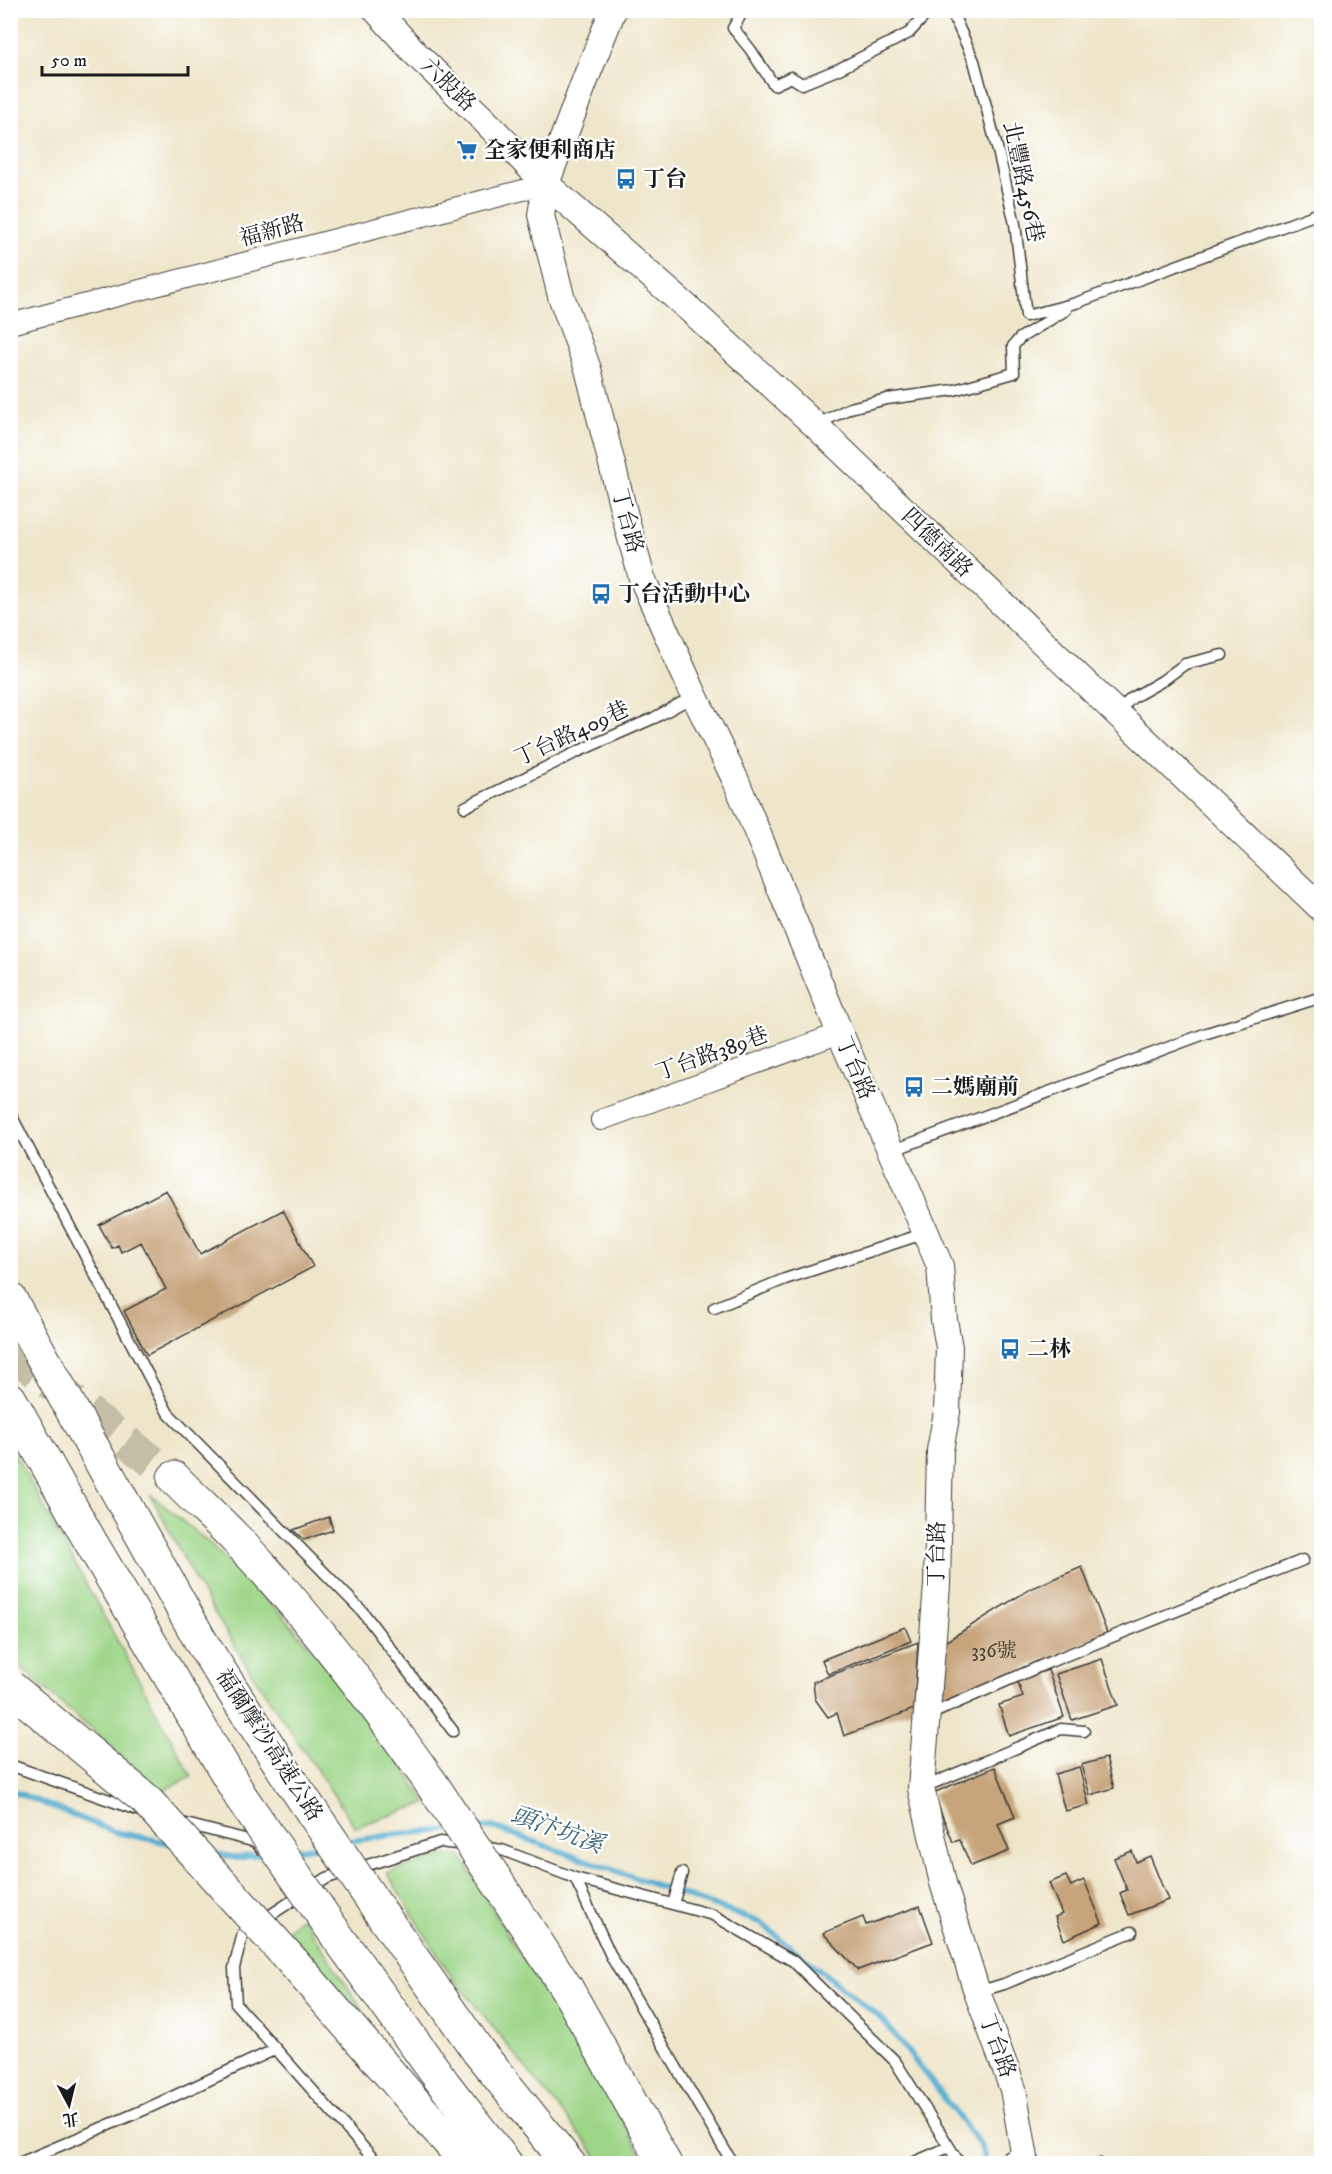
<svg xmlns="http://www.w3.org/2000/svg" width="1332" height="2174" font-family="'IM FELL DW Pica','Noto Serif TC',serif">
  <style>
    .green { fill: #9dd587; stroke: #5c7852; stroke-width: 1.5 }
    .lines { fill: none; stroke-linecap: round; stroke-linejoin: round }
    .stream { stroke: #50aace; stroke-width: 6 }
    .building { fill: #c7a47b }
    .motorway-tunnel { stroke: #c4bea7; stroke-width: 33; stroke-dasharray: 33 16; stroke-linecap: butt }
    .service-casing { stroke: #3c3a36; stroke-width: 13 }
    .minor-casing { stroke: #3c3a36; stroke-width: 22 }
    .tertiary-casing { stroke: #3c3a36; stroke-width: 28 }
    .motorway-casing { stroke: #3c3a36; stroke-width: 35 }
    .service { stroke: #fff; stroke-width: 10 }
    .minor { stroke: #fff; stroke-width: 20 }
    .tertiary { stroke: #fff; stroke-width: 26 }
    .motorway { stroke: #fff; stroke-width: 33 }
    .motorway-bridge-casing { stroke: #3c3a36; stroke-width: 35; stroke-linecap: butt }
    .motorway-bridge { stroke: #fff; stroke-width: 33 }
    .labels { text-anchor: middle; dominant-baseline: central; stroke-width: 4.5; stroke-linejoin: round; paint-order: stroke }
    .number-label { font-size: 20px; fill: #473e34 }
    .street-label { font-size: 22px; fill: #1c1c1c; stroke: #fff }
    .poi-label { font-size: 22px; font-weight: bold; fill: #1c1c1c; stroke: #fff; text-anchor: start }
    .water-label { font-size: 24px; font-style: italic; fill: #366375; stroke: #fff }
  </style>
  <rect width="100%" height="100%" fill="#fff"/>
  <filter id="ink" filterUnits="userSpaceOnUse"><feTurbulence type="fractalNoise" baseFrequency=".0167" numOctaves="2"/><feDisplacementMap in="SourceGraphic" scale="12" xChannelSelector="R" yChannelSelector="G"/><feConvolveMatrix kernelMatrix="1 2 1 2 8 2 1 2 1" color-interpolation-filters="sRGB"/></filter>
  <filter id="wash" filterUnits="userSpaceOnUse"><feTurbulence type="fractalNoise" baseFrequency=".008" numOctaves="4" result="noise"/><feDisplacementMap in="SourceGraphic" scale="24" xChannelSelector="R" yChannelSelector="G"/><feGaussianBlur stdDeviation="1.35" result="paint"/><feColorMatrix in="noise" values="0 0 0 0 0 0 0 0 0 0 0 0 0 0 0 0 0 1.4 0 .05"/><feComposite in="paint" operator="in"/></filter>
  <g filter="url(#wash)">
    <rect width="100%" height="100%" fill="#eee6ca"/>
    <path class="green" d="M10,1445L192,1777L161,1791L11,1659Z
      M150,1494L210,1544L285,1618L363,1707L427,1803L355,1827L249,1669L198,1586Z
      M443,1855L461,1856L504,1929L596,2072L646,2163H603L449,1973L387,1873Z
      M302,1917L370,2021L338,1993L285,1932Z"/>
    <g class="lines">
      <path class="stream" d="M10,1790L115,1832L169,1843
        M475,1828L493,1827L759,1922L884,2021L981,2146L986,2164
        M344,1842L399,1834L450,1830
        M291,1850L322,1846
        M211,1853L237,1858L269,1853"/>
    </g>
    <g id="blocks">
      <path class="building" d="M166,1190L200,1254L283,1210L313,1267L147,1355L124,1311L166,1289L141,1242L121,1252L118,1245L112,1248L99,1225Z
        M329,1517L333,1530L304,1540L293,1530Z
        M1082,1567L1107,1633L941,1704L945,1642L1030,1589Z
        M905,1627L911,1641L828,1674L822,1660Z
        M918,1642L914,1709L844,1736L837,1713L828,1717L815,1699L813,1682Z
        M1102,1659L1118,1705L1072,1720L1056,1674Z
        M1048,1670L1064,1717L1009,1736L999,1705L1023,1697L1017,1680Z
        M1106,1758L1114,1788L1090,1795L1081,1765Z
        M995,1767L1015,1817L998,1824L1009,1851L971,1866L960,1840L953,1842L933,1793Z
        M1079,1767L1089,1805L1065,1811L1055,1774Z
        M1132,1851L1136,1862L1150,1856L1168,1900L1129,1915L1120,1893L1127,1890L1114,1858Z
        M1066,1876L1071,1886L1084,1880L1102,1923L1064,1940L1055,1917L1062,1914L1049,1883Z
        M920,1906L933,1942L858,1970L823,1933L863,1917L866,1925Z
        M1101,2158L1103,2163H1087Z"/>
    </g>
  </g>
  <g filter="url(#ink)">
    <use href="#blocks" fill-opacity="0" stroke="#3c3a36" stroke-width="1.5"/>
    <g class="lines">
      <path class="motorway-tunnel" d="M10,1352L174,1478"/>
      <g class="service-casing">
        <path id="service" d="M747,10L742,13L733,28L750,49L774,85L791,77L802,84L839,69L909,33L930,10
          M951,10L974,61L999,155L1015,224L1026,316L1076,303L1322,212
          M816,425L850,408L887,399L954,390L1014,373L1013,346L1020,338L1066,310
          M1115,714L1132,698L1162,681L1185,664L1222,655
          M465,807L577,752L654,718L694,696
          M10,1113L168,1413L362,1611L453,1731
          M891,1151L1207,1033L1322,997
          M714,1308L785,1279L926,1233
          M929,1715L1052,1661L1303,1560
          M10,1765L146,1813
          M922,1788L1061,1729L1084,1731
          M178,1822L256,1842L261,1849
          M483,1847L502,1850L575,1878L713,1915L793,1961L895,2061L960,2164
          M575,1878L612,1958L733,2164
          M673,1904L682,1873
          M978,1992L1004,1984L1132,1932
          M17,2164L146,2109L276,2049
          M378,2164L236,2004L234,1968L243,1933L327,1878L440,1842L464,1845
          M910,2164L949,2147
          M996,2164L1024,2149"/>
      </g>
      <g class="minor-casing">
        <path id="minor" d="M10,324L546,184
          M601,1120L840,1033"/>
      </g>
      <g class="tertiary-casing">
        <path id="tertiary" d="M376,10L416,54L484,120L546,184L696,315L815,425L1322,909
          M613,10L587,75L546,184L541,215L561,296L588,369L627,524L642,578L694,695L736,781L840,1033L940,1266L944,1320L949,1347L947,1412L940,1450L937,1585L921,1788L943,1883L977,1992L1013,2089L1026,2164"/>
      </g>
      <g class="motorway-casing">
        <path id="motorway" d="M10,1299L203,1645L291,1781
          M10,1399L89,1539L241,1797
          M174,1478C194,1499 216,1518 236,1539C309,1615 373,1700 433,1786
          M494,1877L567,1989L665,2164
          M385,1919L478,2051L569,2164
          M337,1936L444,2084L506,2164
          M293,1962L468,2164"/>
      </g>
      <use href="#service" class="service"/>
      <use href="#minor" class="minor"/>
      <use href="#tertiary" class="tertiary"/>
      <use href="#motorway" class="motorway"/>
      <g class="motorway-bridge-casing">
        <path id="motorway-bridge" d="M10,1687L145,1799L293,1962
          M291,1781L385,1919
          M433,1786L494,1877
          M241,1797L337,1936"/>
      </g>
      <use href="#motorway-bridge" class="motorway-bridge"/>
    </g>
  </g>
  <defs>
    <g id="supermarket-bare" transform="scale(1.62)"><path d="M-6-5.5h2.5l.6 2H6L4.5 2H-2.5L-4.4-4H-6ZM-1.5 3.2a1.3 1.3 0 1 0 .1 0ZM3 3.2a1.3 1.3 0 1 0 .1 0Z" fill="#1f6fb2" stroke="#fff" stroke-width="2.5" paint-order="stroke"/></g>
    <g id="bus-bare" transform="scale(1.62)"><path d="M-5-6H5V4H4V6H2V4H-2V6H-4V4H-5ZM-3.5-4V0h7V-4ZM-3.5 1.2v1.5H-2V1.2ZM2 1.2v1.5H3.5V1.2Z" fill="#1f6fb2" stroke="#fff" stroke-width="2.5" paint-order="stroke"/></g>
  </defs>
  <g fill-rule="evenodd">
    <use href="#supermarket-bare" x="467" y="150"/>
    <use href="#bus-bare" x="626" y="179"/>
    <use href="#bus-bare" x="601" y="594"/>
    <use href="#bus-bare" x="914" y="1087"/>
    <use href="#bus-bare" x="1010" y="1349"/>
  </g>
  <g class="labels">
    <g class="number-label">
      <text x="994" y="1651">336號</text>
    </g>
    <g class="street-label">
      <text transform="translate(448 85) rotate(44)">六股路</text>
      <text transform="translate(1023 182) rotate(78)">北豐路456巷</text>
      <text transform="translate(272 231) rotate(-15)">福新路</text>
      <text transform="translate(627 521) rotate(75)">丁台路</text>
      <text transform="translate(937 543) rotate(44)">四德南路</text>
      <text transform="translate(572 734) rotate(-25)">丁台路409巷</text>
      <text transform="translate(712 1054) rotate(-20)">丁台路389巷</text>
      <text transform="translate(855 1068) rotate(67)">丁台路</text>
      <text transform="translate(937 1554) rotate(-89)">丁台路</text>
      <text transform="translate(269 1745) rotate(57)">福爾摩沙高速公路</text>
      <text transform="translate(997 2046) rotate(70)">丁台路</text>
    </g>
    <g class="poi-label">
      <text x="484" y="150">全家便利商店</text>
      <text x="643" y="179">丁台</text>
      <text x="618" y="594">丁台活動中心</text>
      <text x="931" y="1087">二媽廟前</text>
      <text x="1027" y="1349">二林</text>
    </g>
    <g class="water-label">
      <text transform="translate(557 1830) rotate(20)">頭汴坑溪</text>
    </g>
  </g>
  <rect width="1332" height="2174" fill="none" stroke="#fff" stroke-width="36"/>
  <g transform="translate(69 2105) rotate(173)" stroke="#ffffff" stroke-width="4.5" paint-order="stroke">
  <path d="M0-4.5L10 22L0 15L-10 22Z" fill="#1c1c1c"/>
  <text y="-9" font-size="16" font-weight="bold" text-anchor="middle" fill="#1c1c1c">北</text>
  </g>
  <path d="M42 66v9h146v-9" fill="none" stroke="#1c1c1c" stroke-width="3"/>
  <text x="51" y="66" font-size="18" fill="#1c1c1c" stroke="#ffffff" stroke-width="4.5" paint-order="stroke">50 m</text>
</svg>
